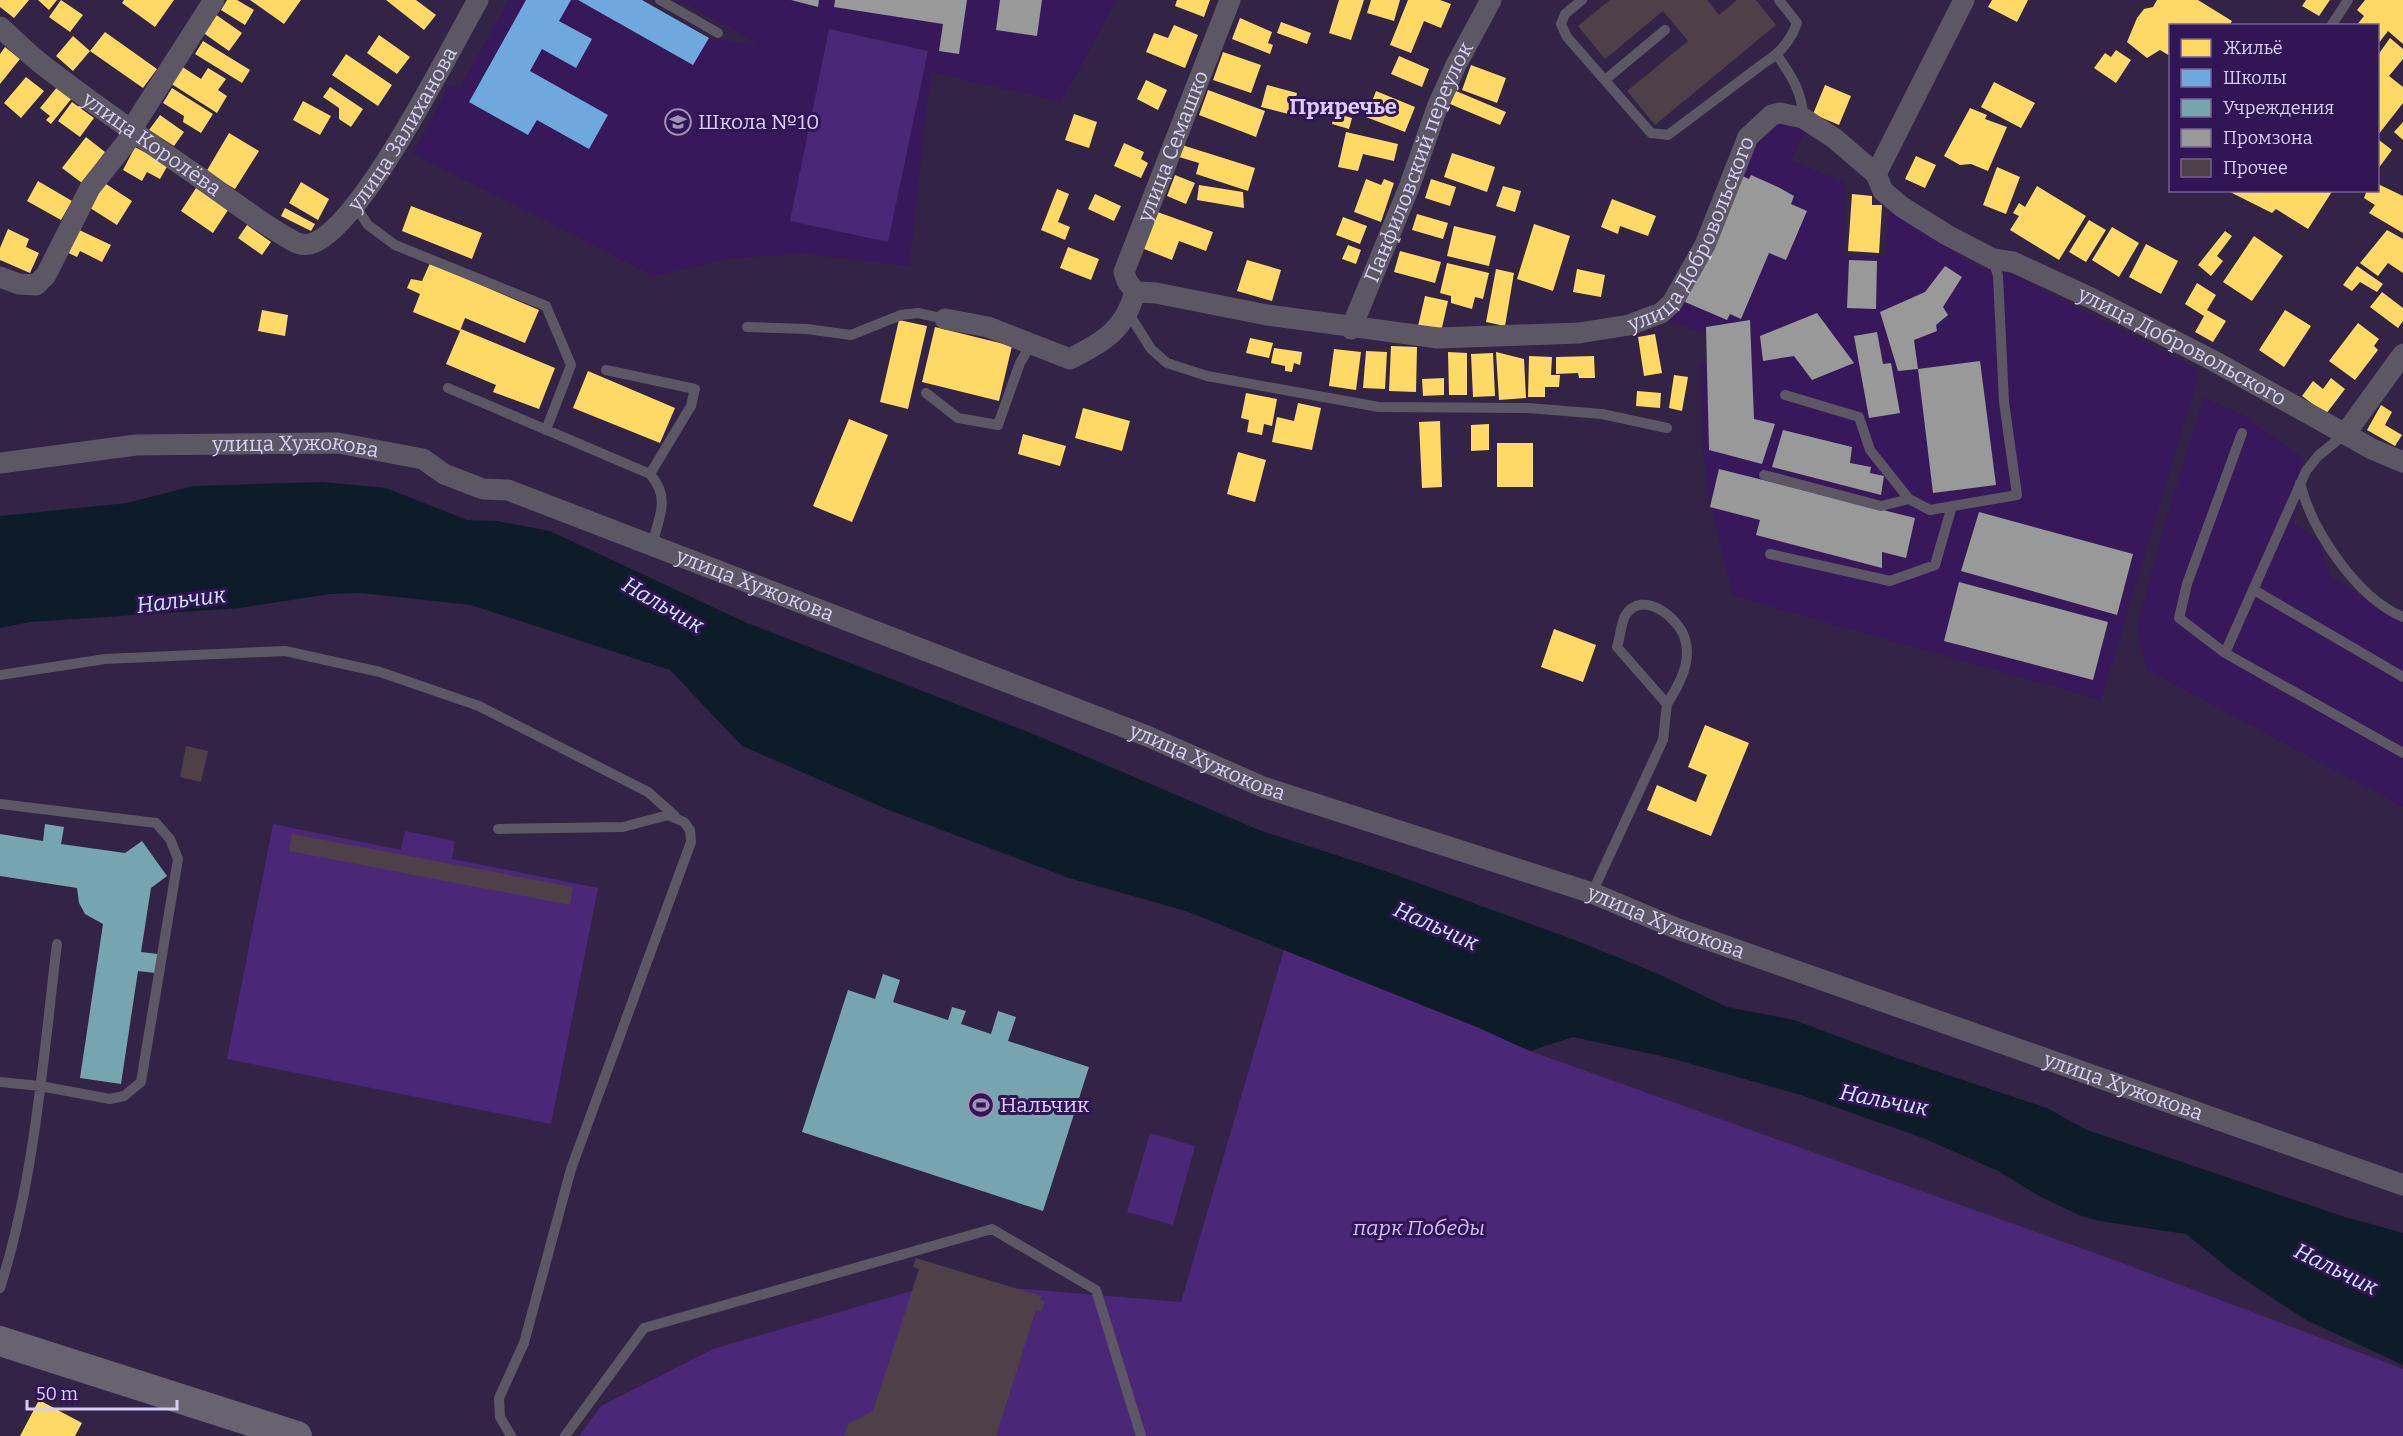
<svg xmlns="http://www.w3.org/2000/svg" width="2403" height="1436" font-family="Bitter,serif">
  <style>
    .built { fill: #37195b }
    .green { fill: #4b2778 }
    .water { fill: #0e1c29 }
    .homes { fill: #ffd966 }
    .schools { fill: #6fa8dc }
    .public { fill: #76a5af }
    .industry { fill: #999 }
    .building { fill: #4e3f49 }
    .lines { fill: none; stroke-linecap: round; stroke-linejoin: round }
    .service { stroke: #5d5765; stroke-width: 10 }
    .minor { stroke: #5d5765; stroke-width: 21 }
    .secondary { stroke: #686271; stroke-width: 30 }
    .labels { text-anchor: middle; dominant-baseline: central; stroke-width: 6; stroke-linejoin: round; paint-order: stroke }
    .poi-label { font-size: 21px; fill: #d9cdf3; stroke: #321554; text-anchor: start }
    .street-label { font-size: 21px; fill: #d9cdf3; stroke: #321554 }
    .park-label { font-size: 21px; font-style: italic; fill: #d0bdf4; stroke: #321554 }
    .neighbourhood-label { font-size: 22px; font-weight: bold; fill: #d9cdf3; stroke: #321554 }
    .water-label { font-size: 22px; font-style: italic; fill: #cae5f8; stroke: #321554 }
  </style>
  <rect width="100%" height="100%" fill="#332346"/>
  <path class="built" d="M509,0H642L709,38L758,45L730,27L678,0H1117L1061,102L931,72L909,266L806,254L730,258L654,276L413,154L449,86L459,89Z
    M1773,118L1806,131L1791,160L1845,183L1844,257L1885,256L1890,208L1977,267L2011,273L2200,371L2101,700L1733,596L1709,498L1703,450L1700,365L1720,363L1718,336L1667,322L1698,268L1750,148Z
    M2204,398L2243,415L2304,459L2292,522L2319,541L2330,576L2403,623V807L2146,669L2137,626L2168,512Z"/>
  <path class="green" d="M829,29L928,51L888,242L790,221Z
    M273,824L401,850L405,831L455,841L452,859L598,888L551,1124L227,1059Z
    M1284,950L1477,1027L1530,1051L2117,1261L2403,1369V1436H579L601,1406L713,1349L942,1282L1181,1302Z
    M1150,1133L1195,1146L1173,1225L1127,1212Z"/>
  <path class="water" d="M323,482L386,488L467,520L497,521L550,531L747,623L1026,731L1259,830L1388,872L1580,942L1656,973L1727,1007L1794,1020L1891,1056L2047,1108L2087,1130L2345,1217L2403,1233V1365L2306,1320L2233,1272L2186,1234L2099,1221L2079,1215L2039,1196L1998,1171L1923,1138L1801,1095L1670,1058L1573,1037L1530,1051L1477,1027L1186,911L1069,878L889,810L742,746L670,670L471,605L361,593L330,594L240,608L30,622L0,628V516L127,503L193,486Z"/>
  <path class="homes" d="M0,0H29L14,18L0,7Z
    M38,0H57L49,10Z
    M61,0L83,15L70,32L49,17Z
    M124,0H174L155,27L122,3Z
    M227,0H237L254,10L245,25L221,10Z
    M250,0H301L284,24Z
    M386,0H416L436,15L424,30Z
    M1177,0H1210L1204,17L1175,6Z
    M1339,0H1364L1351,40L1329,33Z
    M1371,0H1400L1394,21L1367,13Z
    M1408,0H1440L1451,4L1441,28L1424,21L1411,53L1390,45Z
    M1992,0H2028L2017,22L1988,7Z
    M2157,0H2198L2232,21L2229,26H2170V56L2160,50L2147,58L2127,42L2137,18L2144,9L2153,7Z
    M2306,0H2330L2319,16L2302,6Z
    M2365,0H2403V44L2388,31L2378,44V26H2356L2364,16L2357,10Z
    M215,14L242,33L229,51L202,32Z
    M1240,18L1272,32L1268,43L1273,45L1270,54L1232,39Z
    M1281,22L1311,33L1307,44L1277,33Z
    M1174,25L1198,35L1185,68L1146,52L1154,33L1168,38Z
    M105,32L157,69L143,88L90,51Z
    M379,35L410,57L397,74L367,53Z
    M73,36L90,51L73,71L56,56Z
    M2390,38L2403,49V59L2389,76L2403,87V103L2378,135V55Z
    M203,41L250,70L242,83L195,54Z
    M5,47L20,59L0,84V54Z
    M2116,50L2131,60L2116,83L2094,68L2105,53L2111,57Z
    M1223,52L1261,65L1251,93L1213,80Z
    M346,54L392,85L378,106L332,75Z
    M1399,56L1429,69L1422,87L1391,74Z
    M1471,65L1506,78L1497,103L1462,90Z
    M181,66L201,79L208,68L226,79L218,90L227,96L217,113L170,83Z
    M26,77L44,91L21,118L4,103Z
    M1146,80L1167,90L1158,110L1137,99Z
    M1994,82L2035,103L2021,128L1981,107Z
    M1267,85L1297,93L1292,115L1261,107Z
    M1825,85L1851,96L1839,125L1813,114Z
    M58,86L72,98L51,124L46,120L50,116L40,108Z
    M330,87L363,109L351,127L339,119V108L323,97Z
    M172,88L213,114L201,133L183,122L184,116L163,103Z
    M1208,90L1265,111L1256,137L1199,115Z
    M1376,91L1415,107L1405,132L1366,117Z
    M1456,91L1506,112L1500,125L1450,104Z
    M303,101L331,116L320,135L293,120Z
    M72,102L94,118L80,137L58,121Z
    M1970,108L1987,115L1985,119L2007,127L1988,171L1971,164L1960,165L1944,156Z
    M1335,113L1352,118L1349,129L1332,124Z
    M1074,114L1097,122L1089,148L1065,140Z
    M160,115L184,132L174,146L149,130Z
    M2403,122V140L2394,132Z
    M1346,132L1398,144L1394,161L1363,154L1358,171L1338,167Z
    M229,133L259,151L235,189L206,172Z
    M86,137L105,152L82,183L62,168Z
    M2379,140L2392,150L2378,169V142Z
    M1124,143L1144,152L1141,159L1148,163L1141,178L1114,166Z
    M1182,145L1255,168L1248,191L1196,174L1199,163L1179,157Z
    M135,147L168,165L160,179L147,172L142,181L123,170Z
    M1452,153L1495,167L1487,192L1444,177Z
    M1916,156L1936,165L1925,188L1905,179Z
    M1997,167L2020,177L2006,214L1983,205Z
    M1175,175L1195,183L1186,204L1167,196Z
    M1366,179L1381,185L1384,179L1394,183L1381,222L1354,212Z
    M1431,179L1456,187L1450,206L1425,198Z
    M38,181L72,201L61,220L27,201Z
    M103,182L132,201L117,225L87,206Z
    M301,182L329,199L318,220L289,203Z
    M2378,184L2403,196V233L2369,213L2375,205L2364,198L2367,190H2378Z
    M1199,185L1243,192L1244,208L1197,200Z
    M1503,186L1521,191L1515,212L1496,206Z
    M2037,186L2086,216L2059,260L2010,230L2019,216L2013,213L2019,203L2025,207Z
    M196,188L228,210L213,233L181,211Z
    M1057,189L1069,194L1058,222L1070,227L1065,240L1041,230Z
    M2226,190H2333L2308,229L2276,209L2272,213Z
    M1095,194L1121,206L1114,221L1088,209Z
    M1852,194L1872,196V205H1882L1879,253L1848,251Z
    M1612,199L1656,216L1648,236L1620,226L1618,234L1601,227Z
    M411,206L482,233L472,259L402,231Z
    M285,208L315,224L311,231L281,216Z
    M1152,210L1213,232L1206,251L1179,241L1172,260L1139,247Z
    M1417,214L1448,223L1443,239L1412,230Z
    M1343,217L1367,226L1360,244L1336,235Z
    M2089,220L2106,230L2086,262L2069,252Z
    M1534,224L1570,236L1553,291L1517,279Z
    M247,225L271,242L262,255L238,238Z
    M1454,226L1496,236L1489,266L1447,256Z
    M2112,227L2139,243L2119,277L2092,260Z
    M75,228L111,245L102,262L80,251L77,257L64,251Z
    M8,229L29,239L26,247L39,253L30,273L0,260V248Z
    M2387,230L2403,239V273L2388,263L2378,276L2360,263Z
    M2225,231L2232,236L2217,256L2223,261L2211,276L2198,265Z
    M2254,236L2283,256L2252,301L2223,282Z
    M2146,244L2178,261L2161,294L2129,277Z
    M1348,245L1361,250L1356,264L1342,259Z
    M1068,247L1099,259L1091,280L1060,268Z
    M1400,251L1441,262L1435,283L1394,272Z
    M1247,260L1281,270L1272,301L1237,291Z
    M430,263L539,310L525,343L465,318L460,331L413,312L420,294L407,288L411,279L422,281Z
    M1447,263L1489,273L1483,299L1475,297L1472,309L1451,303V296L1440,293Z
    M2357,266L2383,284L2377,292L2360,282L2352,291L2343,285Z
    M1496,269L1514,273L1505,326L1486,322Z
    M1577,269L1605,275L1601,297L1573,292Z
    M2197,283L2216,295L2207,310L2226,321L2213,342L2195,332L2204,316L2185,304Z
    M2382,292L2403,308V321L2398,328L2370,307Z
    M1425,296L1448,301L1441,332L1418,326Z
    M262,310L288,315L285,336L258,331Z
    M2285,310L2311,326L2284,367L2259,350Z
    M899,320L927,326L908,409L880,402Z
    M2358,323L2379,339L2374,346L2378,350L2355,380L2329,361Z
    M935,327L1012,346L999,401L922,382Z
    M461,329L555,368L539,409L493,392L496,385L446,364Z
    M1655,334L1662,373L1644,376L1638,337Z
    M1250,338L1273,343L1269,358L1246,353Z
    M1391,346L1417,347L1416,392L1389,391Z
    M1274,348L1302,352L1300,365L1294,363L1292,372L1285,371V366L1271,363Z
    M1334,349L1361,352L1356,390L1329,386Z
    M1366,351L1387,352L1385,389L1363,388Z
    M1448,352L1467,353V395H1449Z
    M1496,352L1524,359L1526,398L1499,400Z
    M1493,353L1495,396L1473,397L1471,354Z
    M1529,356L1552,357L1551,375H1560L1559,387H1545V397H1528Z
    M1594,356L1595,378H1579L1578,373L1556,374V357Z
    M588,371L675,408L660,443L573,408Z
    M1674,375L1688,377L1682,411L1669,408Z
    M1444,378V395L1423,396L1422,379Z
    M2331,378L2345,389L2326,414L2302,396L2313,381L2323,389Z
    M1637,391L1661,393L1660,408L1636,406Z
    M1246,393L1277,399L1272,426L1264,424L1262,435L1247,432L1249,420L1241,418Z
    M1298,403L1321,408L1312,450L1272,442L1277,417L1294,421Z
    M2381,405L2392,412L2385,425L2402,435L2395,446L2367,430Z
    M1083,408L1130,421L1122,451L1075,438Z
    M849,419L888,435L852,522L813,506Z
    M1440,421L1442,487L1422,488L1419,422Z
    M1489,424V450L1471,451V425Z
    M1023,434L1066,446L1060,466L1018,454Z
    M1497,443H1533V487H1497Z
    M1238,452L1266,460L1255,502L1227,494Z
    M1554,629L1596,645L1583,682L1541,667Z
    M1705,725L1749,743L1711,836L1647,810L1657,785L1696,802L1707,775L1688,767Z
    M39,1400L82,1423L75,1436H20Z"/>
  <path class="schools" d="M526,0H571L559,21L592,39L576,68L542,49L530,71L608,115L589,149L537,120L528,135L469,102Z
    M578,0H642L709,38L693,65Z"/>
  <path class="public" d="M45,824L64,827L61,844L125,853L142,841L167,876L151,888L141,952L158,954L155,973L138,971L121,1084L80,1078L103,924L85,914L79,903L77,888L0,876V834L43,841Z
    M883,974L900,980L893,1002L948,1020L952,1007L966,1011L961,1024L991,1034L998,1011L1016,1017L1008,1041L1089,1067L1043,1211L802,1132L848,990L875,999Z"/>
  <path class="industry" d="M791,0H819L818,7Z
    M835,0H967L959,54L939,51L943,24L834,7Z
    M1000,0H1042L1037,36L996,30Z
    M1740,175L1749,179L1751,175L1778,187L1794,196L1791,204L1807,211L1786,260L1769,253L1741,319L1730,314L1727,320L1685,302Z
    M1849,260L1877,261L1876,309L1847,308Z
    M1945,266L1962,277L1943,307L1948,315L1936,325L1937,331L1914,340L1918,369L1898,371L1880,312L1925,292Z
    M1817,313L1854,363L1812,380L1794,356L1763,361L1760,336Z
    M1750,320L1754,419L1775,424L1762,464L1709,450L1706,327Z
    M1877,332L1883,364L1891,363L1900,413L1869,418L1854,336Z
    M1980,361L1996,485L1933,493L1918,369Z
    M1783,430L1852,447L1850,463L1871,467L1870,473L1884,476L1881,495L1772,467Z
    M1719,469L1915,518L1906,558L1882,552V568L1756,535L1760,520L1710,507Z
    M1979,512L2133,554L2117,615L1961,571Z
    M1959,582L2108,622L2093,680L1944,641Z"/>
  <path class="building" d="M1610,0H1707L1719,15L1737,0H1756L1776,25L1655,125L1627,91L1688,41L1663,11L1605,59L1578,26Z
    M186,746L208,751L201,782L180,777Z
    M292,834L573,887L570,905L289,851Z
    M916,1258L1041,1296L1040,1300L1045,1301L1041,1311L1036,1310L996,1436H844L848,1424L873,1411L919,1269L913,1267Z"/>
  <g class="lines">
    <path class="service" d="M660,0L718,33
      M1582,0L1565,14L1561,24L1567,37L1651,133L1668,135L1764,63C1779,54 1791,40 1797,23L1779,0
      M2331,26L2348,0
      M1777,55C1791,75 1803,93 1803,118
      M1605,80L1665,30
      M356,207L368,225L395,245L546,306L571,365L546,430
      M1129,314L1151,349L1167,363L1207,376L1379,407L1528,408L1602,414L1667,428
      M747,327L807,329L851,335L901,315L918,313L945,319
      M448,388L650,474L691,406L695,389L606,370
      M926,393L958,418L998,425L1020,363L1031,344
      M1785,395L1859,417L1870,450L1909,499L1930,510L2017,495L2004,402L1998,276L1993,259
      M2242,433L2187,584L2179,618L2225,653L2306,471L2318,456L2345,434
      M650,474C671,498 659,517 652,545
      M1764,475L1881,506L1909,499
      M2300,483C2312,531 2357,598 2403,617
      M1770,554L1890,581L1935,565L1952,506
      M2254,590L2403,677
      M2225,653L2403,753
      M0,675L105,659L285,651L380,672L479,706L648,792L675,816
      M0,804L156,823L170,839L178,859L141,1082L124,1096L110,1099L40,1086L0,1082
      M498,829L623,827L668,815L684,822L690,830L691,842L571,1169L524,1343L499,1398L500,1417L511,1436
      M1592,893L1663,740L1667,704L1617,647C1620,638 1621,624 1625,616C1642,588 1679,618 1685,639C1692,662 1679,685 1667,704
      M0,1288C35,1178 43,1059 57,944
      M565,1436L644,1328L992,1229L1096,1290L1141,1436"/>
    <g class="minor">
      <path id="s1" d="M0,27C16,41 31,57 48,69C97,107 148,142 199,177C230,199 260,223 293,241C298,244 305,245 310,244C360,231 450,49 478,0"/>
      <path d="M1876,174L1964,0"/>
      <path d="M0,277L19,284L36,285L46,275L90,188L129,139L131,130L214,0"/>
      <path id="s2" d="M1135,292L1127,281L1124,272L1230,0"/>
      <path id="s3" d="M945,319L988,327L1070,359C1103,342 1125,330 1135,292L1156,293L1267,315L1438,338L1579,333L1629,325L1661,313L1672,303L1705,245L1748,137L1772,115L1780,113L1803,118L1834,138L1876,174L1883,191L1902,207L1947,235L1993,259L2013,262L2093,299L2214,361L2372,449L2403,462"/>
      <path id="s4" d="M1351,329L1410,185L1438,105L1456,65L1491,0"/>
      <path d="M2345,434L2403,354"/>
      <path id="s5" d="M0,463L136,445L338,443L423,459L444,474L483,489L508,490L1147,736L1263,787L1592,893L1678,929L2403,1185"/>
    </g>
    <path class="secondary" d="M0,1341L297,1436"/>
  </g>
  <defs>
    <g id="school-ring" transform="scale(1.35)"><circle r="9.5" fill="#321554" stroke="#9f92b6" stroke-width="1.5"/><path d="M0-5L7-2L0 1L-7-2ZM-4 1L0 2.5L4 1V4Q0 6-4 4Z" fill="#9f92b6"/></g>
    <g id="stadium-ring" transform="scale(1.35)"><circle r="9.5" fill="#321554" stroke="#9f92b6" stroke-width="1.5"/><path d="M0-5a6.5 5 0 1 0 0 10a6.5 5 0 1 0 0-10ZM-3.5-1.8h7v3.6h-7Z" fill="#9f92b6"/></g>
  </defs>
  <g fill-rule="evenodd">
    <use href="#school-ring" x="678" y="122"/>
    <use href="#stadium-ring" x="981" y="1105"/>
  </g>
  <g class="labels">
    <g class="poi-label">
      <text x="698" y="122">Школа №10</text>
      <text x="1000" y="1105">Нальчик</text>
    </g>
    <g class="street-label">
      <text stroke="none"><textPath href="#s1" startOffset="531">улица Залиханова</textPath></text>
      <text stroke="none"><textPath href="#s1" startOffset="192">улица Королёва</textPath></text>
      <text stroke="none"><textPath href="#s2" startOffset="158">улица Семашко</textPath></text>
      <text stroke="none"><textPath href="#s4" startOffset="180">Панфиловский переулок</textPath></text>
      <text stroke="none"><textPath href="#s3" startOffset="843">улица Добровольского</textPath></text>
      <text stroke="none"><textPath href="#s3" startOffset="1473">улица Добровольского</textPath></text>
      <text stroke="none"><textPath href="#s5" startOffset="297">улица Хужокова</textPath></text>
      <text stroke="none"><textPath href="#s5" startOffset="783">улица Хужокова</textPath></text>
      <text stroke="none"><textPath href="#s5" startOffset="1269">улица Хужокова</textPath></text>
      <text stroke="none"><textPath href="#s5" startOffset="1755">улица Хужокова</textPath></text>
      <text stroke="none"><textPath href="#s5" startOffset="2241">улица Хужокова</textPath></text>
    </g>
    <g class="park-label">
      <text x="1419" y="1228">парк Победы</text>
    </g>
    <g class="neighbourhood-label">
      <text x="1343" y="106">Приречье</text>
    </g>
    <g class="water-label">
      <text transform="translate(181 600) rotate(-7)">Нальчик</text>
      <text transform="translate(663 605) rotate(30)">Нальчик</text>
      <text transform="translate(1436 926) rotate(24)">Нальчик</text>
      <text transform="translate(1884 1100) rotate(11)">Нальчик</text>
      <text transform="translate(2336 1269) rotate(26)">Нальчик</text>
    </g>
  </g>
  <rect x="2169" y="24" width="210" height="168" fill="#321554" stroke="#755f94" stroke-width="1.5"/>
  <rect x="2181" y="39" width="30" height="18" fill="#ffd966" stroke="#755f94" stroke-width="1.5"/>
  <text x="2223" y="54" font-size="18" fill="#d9cdf3">Жильё</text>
  <rect x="2181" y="69" width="30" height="18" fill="#6fa8dc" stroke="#755f94" stroke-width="1.5"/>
  <text x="2223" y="84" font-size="18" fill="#d9cdf3">Школы</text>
  <rect x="2181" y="99" width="30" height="18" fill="#76a5af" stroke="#755f94" stroke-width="1.5"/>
  <text x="2223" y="114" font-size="18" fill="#d9cdf3">Учреждения</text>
  <rect x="2181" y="129" width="30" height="18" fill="#999999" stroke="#755f94" stroke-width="1.5"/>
  <text x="2223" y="144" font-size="18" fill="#d9cdf3">Промзона</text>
  <rect x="2181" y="159" width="30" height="18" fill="#4e3f49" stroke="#755f94" stroke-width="1.5"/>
  <text x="2223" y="174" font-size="18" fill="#d9cdf3">Прочее</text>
  <path d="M27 1400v9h150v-9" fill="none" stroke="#d9cdf3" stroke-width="3"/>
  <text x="36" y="1400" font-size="18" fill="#d9cdf3" stroke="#321554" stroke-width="4.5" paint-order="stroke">50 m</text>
</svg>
